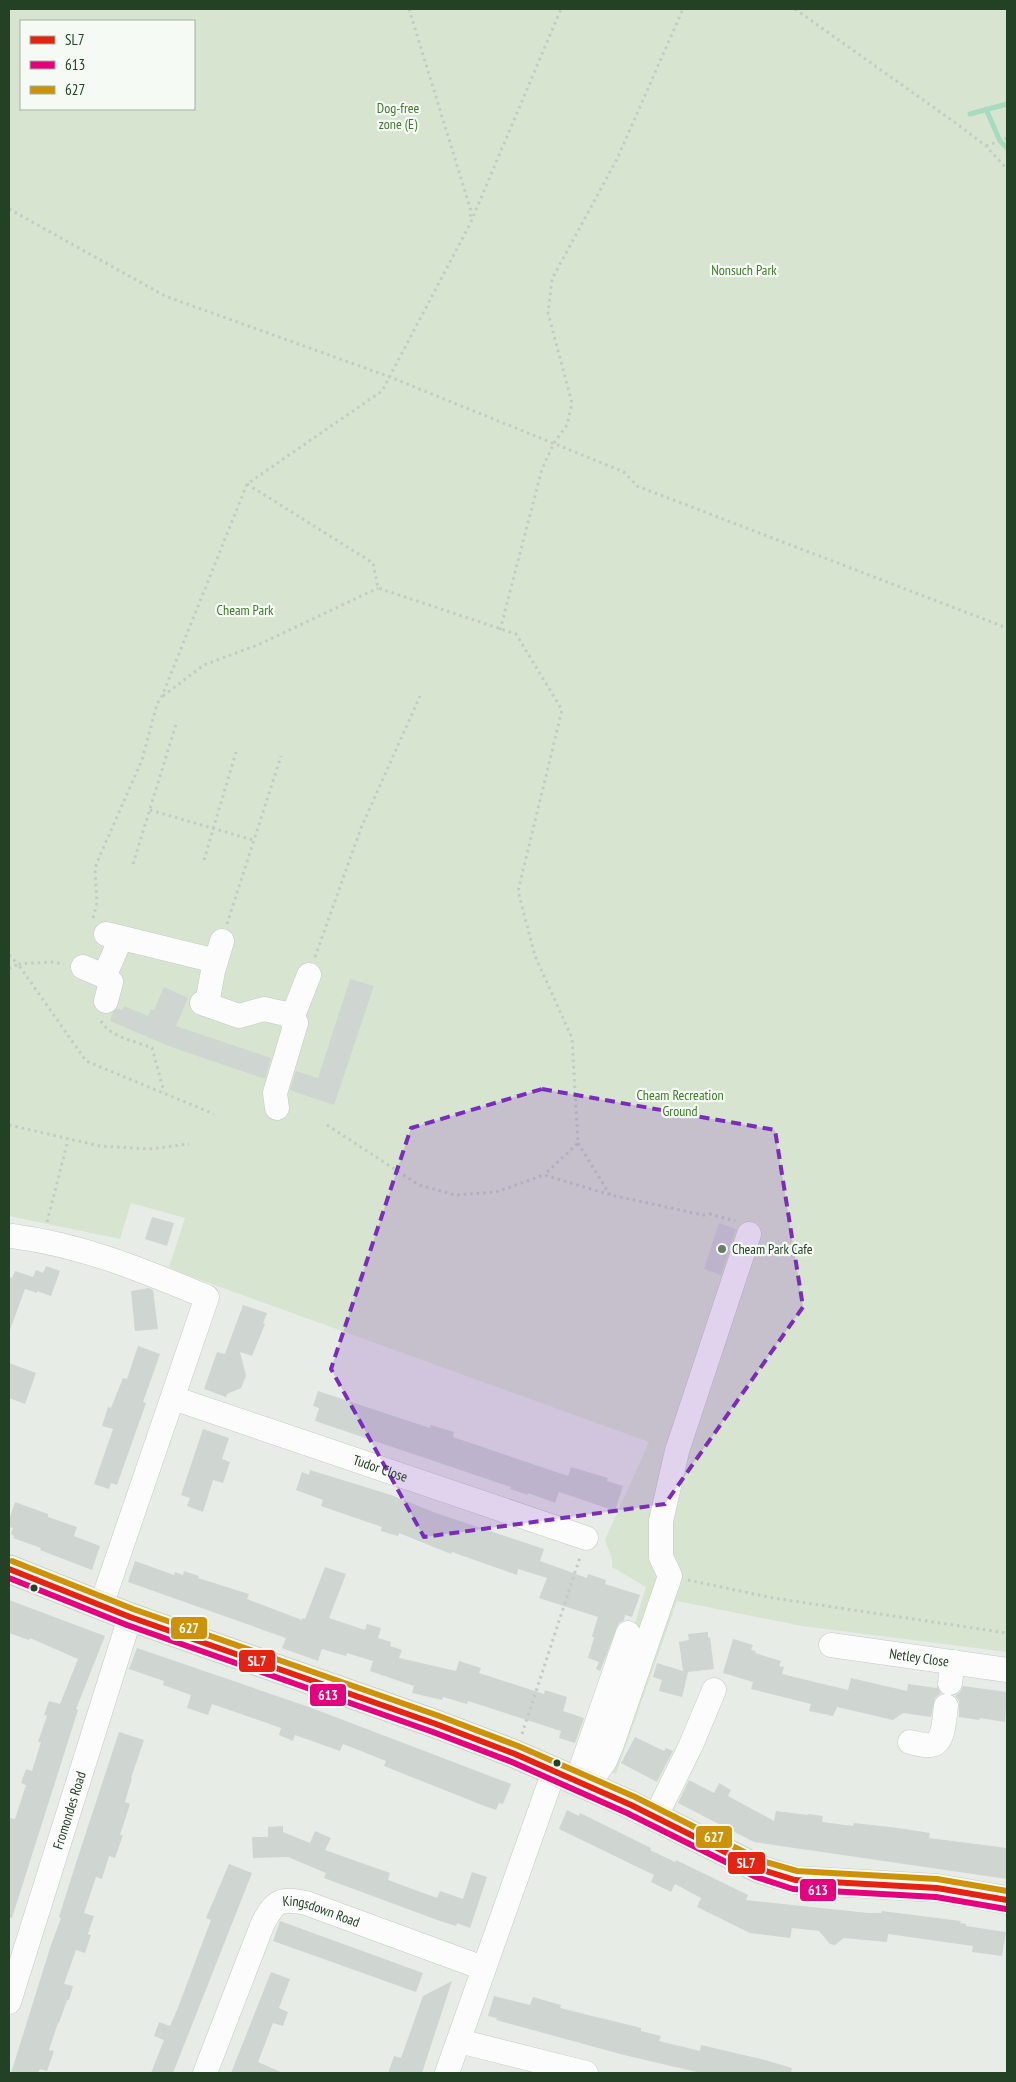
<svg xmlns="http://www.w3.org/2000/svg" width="1016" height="2082" font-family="'PT Sans Narrow',sans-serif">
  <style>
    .green { fill: #d7e5d0; fill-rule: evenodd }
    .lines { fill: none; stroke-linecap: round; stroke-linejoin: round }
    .stream { stroke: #a7dbc0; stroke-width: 5 }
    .building { fill: #cfd5d0 }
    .minor-casing { stroke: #c4c9c4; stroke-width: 25 }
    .major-casing { stroke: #c2cbc2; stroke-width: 29 }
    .path { stroke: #c2ccc3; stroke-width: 3; stroke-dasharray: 2.5 4; stroke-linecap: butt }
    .minor { stroke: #fbfcfb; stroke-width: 24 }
    .major { stroke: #cfd7d0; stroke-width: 28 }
    .bus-1-casing { stroke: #f6faf5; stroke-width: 10 }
    .bus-2-casing { stroke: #f6faf5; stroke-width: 10 }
    .bus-3-casing { stroke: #f6faf5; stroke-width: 10 }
    .bus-1 { stroke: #e42313; stroke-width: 6 }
    .bus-2 { stroke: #e5007d; stroke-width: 6 }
    .bus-3 { stroke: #cd9207; stroke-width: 6 }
    .marked { fill: #7b2cbf; fill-opacity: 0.2; stroke: #7b2cbf; stroke-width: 4; stroke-dasharray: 10 6; stroke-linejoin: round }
    .poi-dot { fill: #687d69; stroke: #f6faf5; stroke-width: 2 }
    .bus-dot { fill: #234125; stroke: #f6faf5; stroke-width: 2 }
    .labels { text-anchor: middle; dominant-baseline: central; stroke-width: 4.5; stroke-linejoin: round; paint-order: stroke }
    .park-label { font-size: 14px; fill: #40792c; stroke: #f6faf5 }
    .poi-label { font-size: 14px; fill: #234125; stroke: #f6faf5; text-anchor: start }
    .street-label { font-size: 14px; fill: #234125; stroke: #f6faf5 }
    .line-badge { stroke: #f6faf5; stroke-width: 2 }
    .badge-label { font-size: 14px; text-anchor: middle; font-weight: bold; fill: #fff }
  </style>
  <rect width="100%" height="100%" fill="#e7ece7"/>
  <path class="green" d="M9,9H1007V1652L802,1626L677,1601L616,1774L588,1760L619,1675L646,1587L612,1567V1559L605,1540L649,1442L184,1274L169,1267L185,1218L131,1203L120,1239L9,1216ZM21,21H194V109H21Z"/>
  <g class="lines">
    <path class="stream" d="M986,109L1000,141L1007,148
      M970,114L1007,104"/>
  </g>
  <path class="building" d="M350,979L374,986L334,1105L290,1090L296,1071L318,1078Z
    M164,987L188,998L176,1026L271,1058L265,1079L171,1047L110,1021L113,1012L117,1009L122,1010L124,1006L148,1016L151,1009L154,1010Z
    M152,1217L174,1223L167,1246L145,1239Z
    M719,1223L736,1229L721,1275L704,1269Z
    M46,1266L60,1271L51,1296L37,1291V1293L25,1289L10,1330L9,1329V1277L12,1278L15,1271L33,1277L36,1270L43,1273Z
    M149,1288L153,1290L158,1329L135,1331L131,1291Z
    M243,1305L267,1313L263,1323L265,1324L252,1356L240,1352L246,1376L241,1388L227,1394L226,1397L204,1389L217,1352L225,1354Z
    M138,1346L160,1354L143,1402L146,1403L117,1485L111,1483L109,1489L94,1484L113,1429L102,1426L108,1407L111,1408L123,1378L127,1379Z
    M9,1363L36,1373L25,1404L9,1398Z
    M318,1391L430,1428L431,1425L454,1432L453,1437L568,1476L571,1467L608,1478L607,1481L623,1486L615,1511L559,1492L555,1503L528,1493V1495L510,1489L511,1487L315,1421L319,1408L313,1406Z
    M203,1429L229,1438L222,1459L230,1462L223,1483L213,1480L203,1512L187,1506L190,1498L181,1495Z
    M310,1470L391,1495L436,1513L544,1549L540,1561L587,1578L588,1574L606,1580L605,1584L640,1595L632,1617L625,1615L624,1620L619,1623L600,1671L596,1669L599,1662L588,1658L594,1638L592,1636L598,1617L539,1598L547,1578L518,1569L517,1575L452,1552L451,1554L399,1533L398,1536L381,1531L382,1527L321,1506L323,1500L296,1490L302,1472L309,1475Z
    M15,1502L48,1514V1517L77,1527L74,1536L100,1546L92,1570L40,1550L41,1548L13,1538L14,1536L11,1534L13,1528L9,1527V1520Z
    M135,1561L174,1575L175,1572L183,1575L184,1571L199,1576L198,1578L249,1594L247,1599L302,1620L303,1618L305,1619L325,1567L346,1574L329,1618L365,1630L367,1624L381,1628L378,1638L391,1642L390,1646L402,1650L399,1658L456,1671L459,1661L481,1668L479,1673L544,1694L545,1690L567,1697L563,1711L584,1718L575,1743L559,1738L561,1731L468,1701L467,1704L443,1697L442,1700L412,1693L414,1686L370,1671L373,1661L347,1653L346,1656L322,1649L318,1661L282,1648L286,1638L128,1582Z
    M9,1600L105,1636L76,1709L78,1710L12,1918L9,1917V1818L15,1819L26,1785L21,1783L26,1769L32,1771L41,1742H38L47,1716L44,1715L49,1701L60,1704L78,1659L30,1638L29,1640L9,1633Z
    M708,1632V1638L710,1637L714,1669L688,1672L682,1697L659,1691L662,1680L653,1677L657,1663L683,1671L679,1642L689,1640L688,1634Z
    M733,1639L753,1645L751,1650L756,1651L755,1653L781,1661L779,1666L784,1667L782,1674L848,1690L851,1678L907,1691L908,1684L937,1688V1685L941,1693L935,1698L931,1717L903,1713L893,1720L837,1707L833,1716L809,1711L811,1704L751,1689L753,1682L723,1673Z
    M137,1648L309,1707L511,1784L503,1804L499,1803L496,1810L482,1805L384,1766L386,1761L343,1744L340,1751L295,1735L293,1741L279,1735L281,1728L212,1704L208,1715L187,1708L191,1695L163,1685L164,1681L129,1669Z
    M963,1686L1007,1692L1005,1722L980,1718L979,1720L959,1717V1701L955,1696L960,1692Z
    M119,1732L144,1740L131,1778H132L125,1802L130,1804L120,1835H123L115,1858L109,1856L102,1879L96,1877L84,1913L94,1916L88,1934L91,1935L85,1953L76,1950L64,1984L73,1986L69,2000H67L59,2023H58L49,2050L54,2051L47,2071L40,2069L38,2073H11L51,1945L61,1918L59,1917L74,1869Z
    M635,1737L664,1751L666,1748L673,1751L657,1782L621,1763Z
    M689,1780L714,1793L719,1783L731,1790L728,1796L774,1821L776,1811L808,1815V1814L823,1816L822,1822L853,1826L854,1823L898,1828L930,1833L929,1838L1007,1848V1879L754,1842L678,1803Z
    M567,1810L579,1816L580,1813L651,1848L650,1850L675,1862L676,1860L748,1895L746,1900L868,1913H881L882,1911L961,1921L960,1923L966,1924V1926L1006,1932L1002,1956L972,1952L973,1946L888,1934L887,1942L844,1938L835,1945L830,1944L819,1931L792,1928L790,1938L750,1933L697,1907L701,1898L675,1884L671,1892L651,1882L654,1875L559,1829Z
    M283,1826V1832L310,1843L315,1831L331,1838L325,1850L390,1873L388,1880L437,1898L440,1891L463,1899L472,1872L487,1877L470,1928L457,1923L456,1926L440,1921L324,1878L326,1873L288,1857L253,1858L252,1837H268V1827Z
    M229,1864L252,1873L173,2073H151L164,2040L154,2036L159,2022L170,2026L177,2010L211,1920L206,1918Z
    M280,1921L423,1973L416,1992L273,1941Z
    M271,1972L290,1979L279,2008L288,2012L283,2026L273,2023L258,2062L283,2073H231Z
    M452,1981L422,2073H388L394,2056L401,2058L423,1996Z
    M494,1996L530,2005L533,1997L561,2005L560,2008L641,2028V2031L661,2036L659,2041L700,2051L701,2045L765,2060L792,2068L791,2073H701L624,2055L496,2020L497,2018L488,2016Z"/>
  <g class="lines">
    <g class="minor-casing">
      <g id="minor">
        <path d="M106,934L216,961"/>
        <path d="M83,967L106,977L111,982L106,1001"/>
        <path d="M106,977L107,970L121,938"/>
        <path d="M202,1003L239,1016L264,1009L286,1014L296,1023L275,1093L277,1108"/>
        <path d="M207,1004L213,971L222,941"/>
        <path d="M292,1018L309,975"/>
        <path d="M12,1236C82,1245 142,1270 207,1297L101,1606"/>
        <path id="s1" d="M173,1398L586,1538"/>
        <path id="s2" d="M831,1645L1007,1670"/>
        <path d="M950,1683L953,1662"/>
        <path d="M910,1742C916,1743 924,1746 930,1745C945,1744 944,1717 946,1706"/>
        <path d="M577,1780L628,1633"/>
        <path d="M588,1785L605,1761L612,1744L670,1576L661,1557V1521L677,1451L749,1234"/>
        <path d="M655,1818L691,1745L714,1690"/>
        <path id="s3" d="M9,2002L130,1617"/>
        <path d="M459,2041L586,2073"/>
        <path id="s4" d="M205,2073L263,1923C276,1900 280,1898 306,1903L483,1968"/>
        <path d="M447,2073L554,1771"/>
      </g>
    </g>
    <g class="major-casing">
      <path id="major" d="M9,1569L130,1617L436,1724L515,1754L631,1805L759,1869L795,1880L937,1888L1007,1900"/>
    </g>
    <path class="path" d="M409,9L471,211L470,219
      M795,9L957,124L986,146L1007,169
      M986,146L1007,138
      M9,209L165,296L390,377L624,472L637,486L1007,628
      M247,484L373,563L378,588L516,634L562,710L518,891L535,956L572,1038L578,1143L544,1175
      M500,630L542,469L554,443L567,425L572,403L548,313L552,279L617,159L683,9
      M163,696L204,665L260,644L378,588
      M150,810L253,840
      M204,860L236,752
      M133,864L177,721
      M93,918L97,903L95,869L98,860L142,760L157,704L162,696L247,484L382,391L470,224L561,9
      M227,924L281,756
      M9,955L18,964L51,962L64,964
      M315,957L361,828L420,696
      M9,969L18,964L86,1061L214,1114
      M101,1021C110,1037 135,1041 152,1048L164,1092
      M9,1125L100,1146L150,1149L189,1144
      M327,1125L419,1185L455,1195L496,1192L544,1175L611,1195L703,1215L710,1214L735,1221
      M578,1143L610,1195
      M47,1222L68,1140
      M688,1580L773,1598L1007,1633
      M522,1734L580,1557"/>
    <use href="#minor" class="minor"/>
    <use href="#major" class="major"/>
    <g class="bus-1-casing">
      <path id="bus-1" d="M9,1569L130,1617L436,1724L515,1754L631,1805L759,1869L795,1880L937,1888L1007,1900"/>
    </g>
    <g class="bus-2-casing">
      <path id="bus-2" d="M9,1578L127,1625L433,1732L512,1762L627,1813L756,1877L793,1889L936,1897L1006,1909"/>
    </g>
    <g class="bus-3-casing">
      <path id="bus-3" d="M12,1561L133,1609L439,1716L518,1746L635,1797L762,1861L797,1871L937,1879L1007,1891"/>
    </g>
    <use href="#bus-1" class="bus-1"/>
    <use href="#bus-2" class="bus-2"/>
    <use href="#bus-3" class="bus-3"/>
  </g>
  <path class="marked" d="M542,1089L775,1130L803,1307L665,1504L424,1537L331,1369L411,1128Z"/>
  <circle class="poi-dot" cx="722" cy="1249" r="5"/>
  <g class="bus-dot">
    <circle cx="34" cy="1588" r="4.5"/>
    <circle cx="557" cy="1763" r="4.5"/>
  </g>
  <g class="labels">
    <g class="park-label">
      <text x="398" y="108">Dog-free<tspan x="398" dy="16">zone (E)</tspan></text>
      <text x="744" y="270">Nonsuch Park</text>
      <text x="245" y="610">Cheam Park</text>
      <text x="680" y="1095">Cheam Recreation<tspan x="680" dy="16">Ground</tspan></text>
    </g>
    <g class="poi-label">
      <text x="732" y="1249">Cheam Park Cafe</text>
    </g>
    <g class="street-label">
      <text stroke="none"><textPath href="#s1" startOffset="219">Tudor Close</textPath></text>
      <text stroke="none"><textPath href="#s2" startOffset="89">Netley Close</textPath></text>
      <text stroke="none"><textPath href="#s3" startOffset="201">Fromondes Road</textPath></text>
      <text stroke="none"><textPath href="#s4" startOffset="231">Kingsdown Road</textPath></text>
    </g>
  </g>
  <g class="line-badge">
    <rect x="170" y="1616" width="38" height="24" rx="5" fill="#cd9207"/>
    <rect x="238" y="1649" width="38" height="24" rx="5" fill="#e42313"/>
    <rect x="309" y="1683" width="38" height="24" rx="5" fill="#e5007d"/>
    <rect x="695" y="1825" width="38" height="24" rx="5" fill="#cd9207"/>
    <rect x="727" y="1851" width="39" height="24" rx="5" fill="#e42313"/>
    <rect x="799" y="1878" width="38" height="24" rx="5" fill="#e5007d"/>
  </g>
  <g class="badge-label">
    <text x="189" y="1633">627</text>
    <text x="257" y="1666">SL7</text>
    <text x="328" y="1700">613</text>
    <text x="714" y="1842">627</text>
    <text x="746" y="1868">SL7</text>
    <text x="818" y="1895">613</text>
  </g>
  <rect width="1016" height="2082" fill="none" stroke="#234125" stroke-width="20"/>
  <rect x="20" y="20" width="175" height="90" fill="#f6faf5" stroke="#a2b0a2"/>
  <rect x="30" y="36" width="25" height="8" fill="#e42313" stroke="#a2b0a2"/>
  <text x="65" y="45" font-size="15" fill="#234125">SL7</text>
  <rect x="30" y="61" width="25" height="8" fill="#e5007d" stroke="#a2b0a2"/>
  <text x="65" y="70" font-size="15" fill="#234125">613</text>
  <rect x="30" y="86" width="25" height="8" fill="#cd9207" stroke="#a2b0a2"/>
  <text x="65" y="95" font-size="15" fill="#234125">627</text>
</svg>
